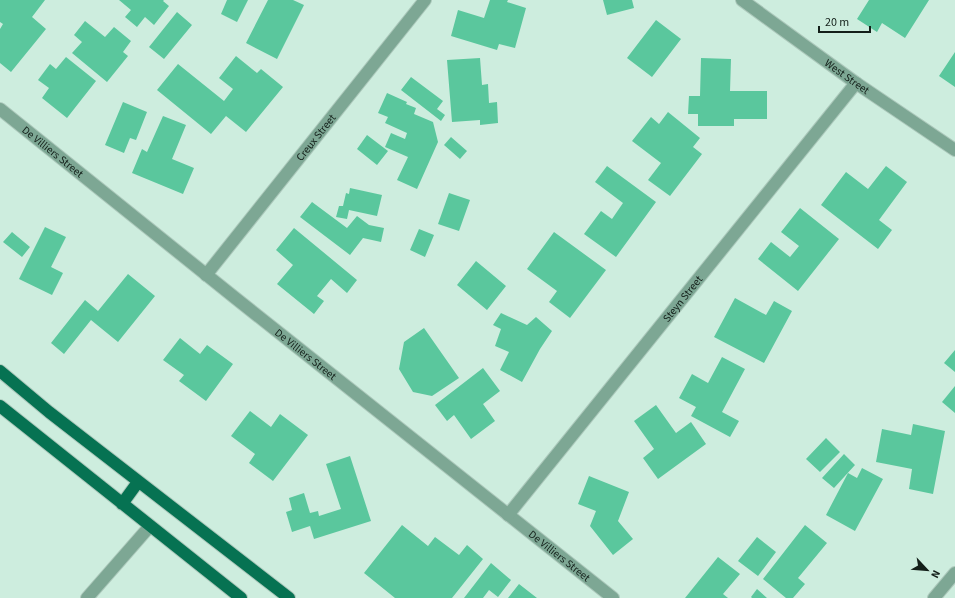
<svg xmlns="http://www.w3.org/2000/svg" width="955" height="598" font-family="'Source Sans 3',sans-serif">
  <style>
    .building { fill: #5ac79d }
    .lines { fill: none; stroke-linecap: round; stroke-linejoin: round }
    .minor-casing { stroke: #acc8bb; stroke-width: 14 }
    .major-casing { stroke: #acc8bb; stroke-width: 14 }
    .minor { stroke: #7da794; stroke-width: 12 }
    .major { stroke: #067252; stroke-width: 12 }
    .labels { text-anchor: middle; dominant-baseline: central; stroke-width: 4; stroke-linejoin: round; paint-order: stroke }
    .street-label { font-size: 11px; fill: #131f19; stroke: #cdedde }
  </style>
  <rect width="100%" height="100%" fill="#cdedde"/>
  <path class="building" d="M0,0H45L32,17L46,29L11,72L0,63V29L3,24L0,22Z
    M119,0H164L163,1L169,6L154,25L145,17L137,27L125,17L131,10Z
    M227,0H248L237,22L221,14Z
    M268,0H293L304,5L277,59L246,43Z
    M490,0H508L507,2L526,8L515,48L499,44L497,50L451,36L458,10L484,18Z
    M603,0H632L634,8L607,15Z
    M869,0H929L905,38L882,23L877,32L857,19Z
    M177,12L192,25L164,59L149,47Z
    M656,20L681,39L652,77L627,58Z
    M85,21L105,37L114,27L131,41L123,52L128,56L107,82L72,53L82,42L74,35Z
    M955,52V87L939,76Z
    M236,56L257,73L261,69L283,87L246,132L226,116L211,134L157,90L178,64L224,101L233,89L219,78Z
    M66,57L96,81L67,118L42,98L49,88L38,80L50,64L56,69Z
    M480,58L482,85L488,84L489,103L497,102L498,123L480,125V120L452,122L447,60Z
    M701,58L731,59L730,91H767V119H734V126H698V114H688L689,96H700Z
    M411,77L443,101L437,109L445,115L441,121L401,90Z
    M387,93L407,102L406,104L416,108L414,114L433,122L438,142L417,189L397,180L408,157L385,147L391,133L405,139L407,133L385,123L388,117L378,113Z
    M123,102L147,112L136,140L130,138L124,153L105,145Z
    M668,112L700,138L693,147L702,154L670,196L648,180L661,163L632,141L651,117L659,124Z
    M163,116L186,125L172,159L194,168L183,194L132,173L142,149L147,152Z
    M367,135L388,151L377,165L357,149Z
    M451,137L467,151L460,159L444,145Z
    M607,166L656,202L616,257L584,234L601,211L612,219L623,203L595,182Z
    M886,166L907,182L879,220L892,230L878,249L821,205L846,172L868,189Z
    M350,188L382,195L377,216L349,210L347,219L336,217L339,206H343L346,193L349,194Z
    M449,193L470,200L459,231L438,224Z
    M312,202L347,228L357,216L369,225L384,228L381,242L363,238L350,255L300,217Z
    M800,208L839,239L798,291L758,259L771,242L790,257L799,246L781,232Z
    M45,227L66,237L51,267L63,273L52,295L19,279Z
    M294,228L357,280L347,293L331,279L317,296L324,301L314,314L277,284L293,265L276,250Z
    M419,229L434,235L425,257L410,250Z
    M12,232L30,247L22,257L3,242Z
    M554,232L606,270L570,318L549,302L557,291L527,269Z
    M476,261L506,286L487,310L457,285Z
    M128,274L155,296L118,342L91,320L64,354L51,343L85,300L98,311Z
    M735,298L766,315L774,301L792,311L764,363L714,337Z
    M501,313L527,325L536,317L552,331L540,349L522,382L500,370L509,352L495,346L501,329L493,325Z
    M424,328L459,378L432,396L413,392L399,369L404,342Z
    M180,338L200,354L207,345L233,364L206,401L179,381L184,375L163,360Z
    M955,350V372L944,363Z
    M722,357L745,369L722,412L739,421L730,437L691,416L696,407L679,398L692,374L708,383Z
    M483,368L500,391L483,404L495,421L471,439L454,415L447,421L435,405Z
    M955,386V413L942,402Z
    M656,405L676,433L691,422L706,444L658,479L643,458L654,449L634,421Z
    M250,411L271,427L280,414L308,435L273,481L249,463L255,454L231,436Z
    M913,424L945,431L933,494L909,489L912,469L876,462L882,429L911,435Z
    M826,438L840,452L820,472L806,459Z
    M844,454L855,465L834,488L822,478Z
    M350,456L371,521L314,539L310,526L292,532L286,512L292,510L289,498L304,493L310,513L318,511L319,516L341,509L326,464Z
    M862,468L883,479L855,531L826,515L848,473L857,478Z
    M589,476L629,492L618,521L633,539L613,555L590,526L596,511L578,504Z
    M402,525L428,546L435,537L459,555L467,545L483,559L452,598H395L364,573Z
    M805,525L827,543L798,578L805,584L793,598H786L763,579Z
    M757,537L776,552L758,576L738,561Z
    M718,557L740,574L723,594L728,598H685Z
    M491,563L511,580L498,597L489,590L483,598H464Z
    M519,584L537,598H508Z
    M757,589L767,598H752L751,597Z"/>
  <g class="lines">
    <g class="minor-casing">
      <g id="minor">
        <path id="s1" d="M742,0L856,83L955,150"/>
        <path id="s2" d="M0,109L234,297L613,598"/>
        <path id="s3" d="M206,275L425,0"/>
        <path id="s4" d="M508,515L856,83"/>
        <path d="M87,598L150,526"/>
        <path d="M934,598L955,573"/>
      </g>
    </g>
    <g class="major-casing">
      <path id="major" d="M0,371L49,412L289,598
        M0,406L241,598
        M122,504L138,482"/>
    </g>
    <use href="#minor" class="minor"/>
    <use href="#major" class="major"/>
  </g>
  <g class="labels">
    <g class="street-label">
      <text stroke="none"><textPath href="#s1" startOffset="130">West Street</textPath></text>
      <text stroke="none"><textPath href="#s3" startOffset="176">Creux Street</textPath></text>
      <text stroke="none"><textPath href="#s2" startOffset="68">De Villiers Street</textPath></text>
      <text stroke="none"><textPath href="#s4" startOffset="278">Steyn Street</textPath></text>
      <text stroke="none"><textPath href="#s2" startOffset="392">De Villiers Street</textPath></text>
      <text stroke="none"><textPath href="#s2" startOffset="716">De Villiers Street</textPath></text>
    </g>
  </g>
  <g transform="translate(927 570) rotate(116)" stroke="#cdedde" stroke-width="3" paint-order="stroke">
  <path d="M0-3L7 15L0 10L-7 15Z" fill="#131f19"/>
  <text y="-6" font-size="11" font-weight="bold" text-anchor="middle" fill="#131f19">N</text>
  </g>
  <path d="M819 26v6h51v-6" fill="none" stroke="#131f19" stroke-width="2"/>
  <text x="825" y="26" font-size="12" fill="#131f19" stroke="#cdedde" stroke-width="3" paint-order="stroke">20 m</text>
</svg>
